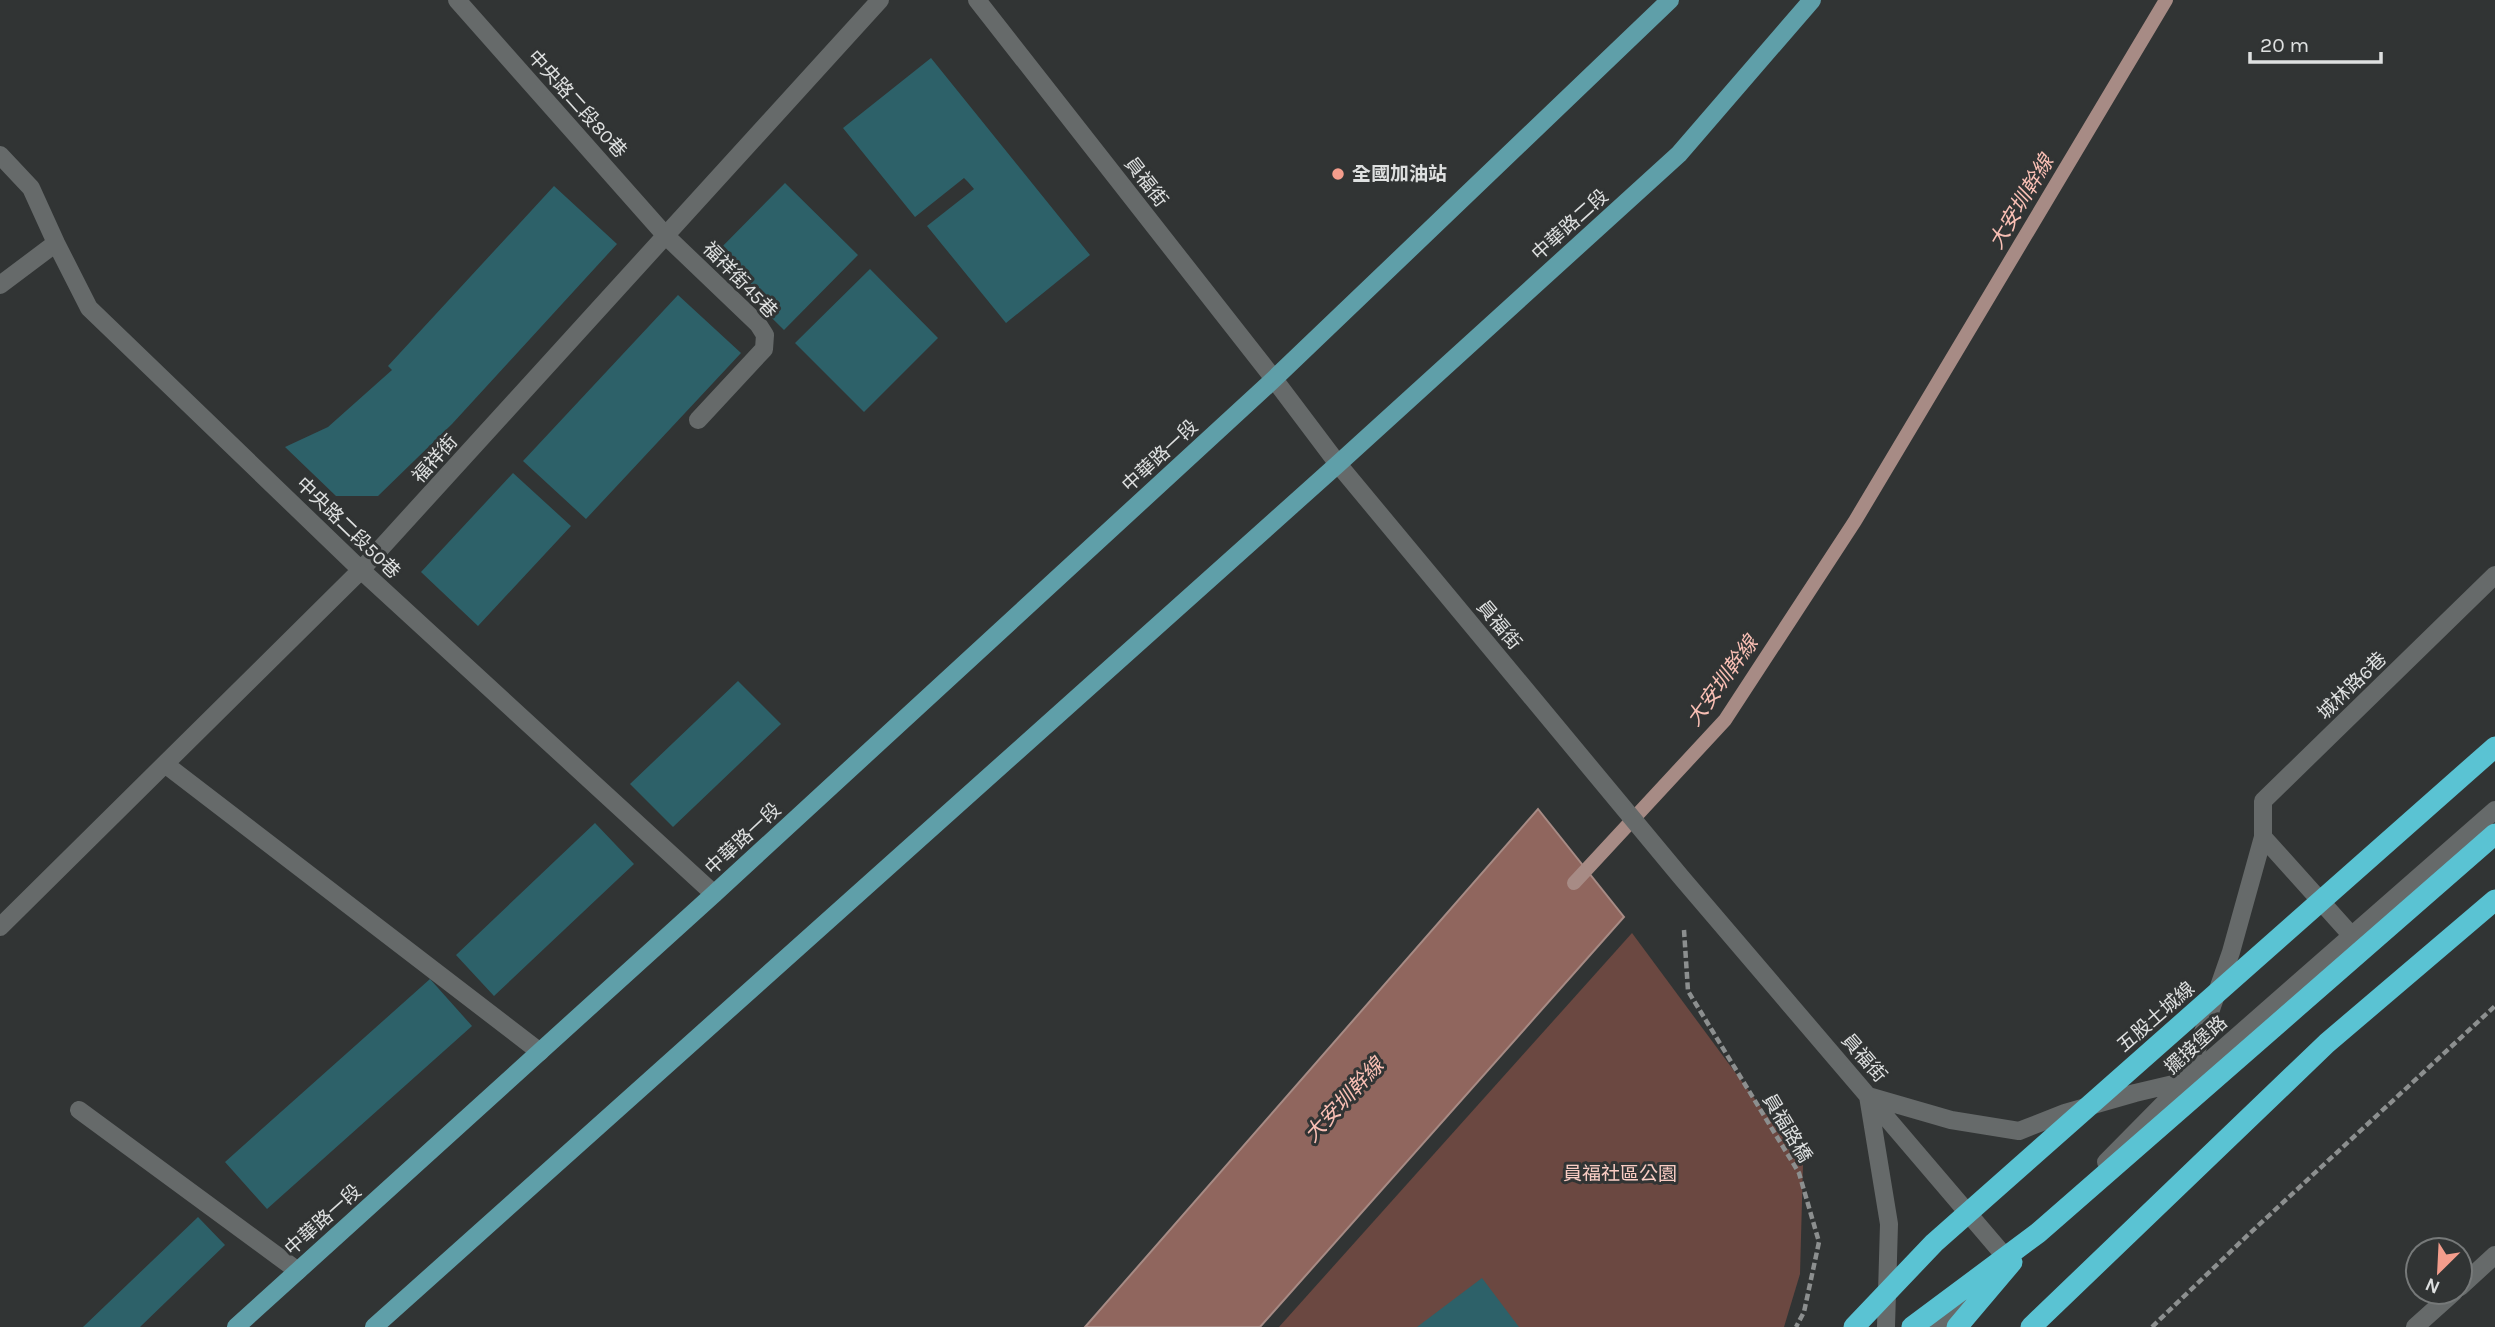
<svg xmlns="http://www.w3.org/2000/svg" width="2495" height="1327" font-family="Karla,'Noto Sans TC',sans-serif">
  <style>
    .green { fill: #6b4841 }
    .water { fill: #90665e; stroke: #a78b85; stroke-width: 2 }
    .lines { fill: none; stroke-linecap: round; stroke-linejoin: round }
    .stream { stroke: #a78b85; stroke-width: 14 }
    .building { fill: #2d6169 }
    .path { stroke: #8c8f8f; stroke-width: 4.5; stroke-dasharray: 7 3.5; stroke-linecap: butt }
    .minor { stroke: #666a6a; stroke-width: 18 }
    .major { stroke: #5f9fa9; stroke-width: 18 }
    .highway { stroke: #5ac3d3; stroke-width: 21 }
    .poi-dot { fill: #f49d8c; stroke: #313434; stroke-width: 2.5 }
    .labels { text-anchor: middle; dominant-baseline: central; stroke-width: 6; stroke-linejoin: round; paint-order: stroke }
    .street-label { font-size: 19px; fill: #dee0e0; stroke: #313434 }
    .poi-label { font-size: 19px; font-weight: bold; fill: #dee0e0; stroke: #313434; text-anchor: start }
    .park-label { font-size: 19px; fill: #f8ccc3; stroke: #313434 }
    .water-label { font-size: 21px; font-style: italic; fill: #f9bfb4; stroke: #313434 }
  </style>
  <rect width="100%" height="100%" fill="#313434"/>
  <path class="green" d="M1632,933L1803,1164L1800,1274L1784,1327H1279Z"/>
  <path class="water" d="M1538,809L1624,917L1260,1327H1085Z"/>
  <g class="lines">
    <path class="stream" d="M1574,883L1725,720L1855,521L2166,0"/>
  </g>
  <path class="building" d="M931,58L1090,255L1006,323L927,226L974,189L968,182L964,178L915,217L843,128Z
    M785,183L858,255L784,330L711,258Z
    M554,186L617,244L452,424L378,496H336L285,447L328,427L392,370L388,366Z
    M870,269L938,338L864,412L795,343Z
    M678,295L741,353L586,519L523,461Z
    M513,473L571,526L478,626L421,572Z
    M738,681L781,724L673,827L630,784Z
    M595,823L634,864L494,996L456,955Z
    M430,979L472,1026L267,1209L225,1162Z
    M198,1217L225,1245L140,1327H83Z
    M1482,1278L1519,1327H1417Z"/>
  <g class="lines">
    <path class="path" d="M1684,930L1688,991L1799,1173L1819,1242L1804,1312L1796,1327
      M2152,1327L2249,1234L2495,1006"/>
    <path class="minor" d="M457,0L666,236L758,324L765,335L764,349L698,420
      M977,0L1274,379L1338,464L1681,877L2008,1260
      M0,155L31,188L56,243L89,308L361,570L714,894
      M0,285L56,243
      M165,764L540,1052
      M2263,837L2352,936
      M0,927L361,570L880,0
      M79,1110L298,1271
      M2106,1162L2186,1081L2495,810
      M2460,1287L2495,1255
      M1886,1327L1889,1224L1868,1096L1951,1120L2019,1131L2065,1113L2135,1093L2186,1081L2231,952L2263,837V801L2495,575
      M1939,1327L1979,1288
      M2415,1327L2454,1292"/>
    <path class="major" d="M236,1327L714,894L1274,379L1670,0
      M374,1327L1338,464L1679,154L1812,0"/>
    <path class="highway" d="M1854,1327L1934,1243L2495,747
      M1912,1327L2038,1233L2495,834
      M1957,1327L2012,1262
      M2031,1327L2327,1043L2495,900"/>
  </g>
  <circle class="poi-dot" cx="1338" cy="174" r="7"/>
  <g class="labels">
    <g class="street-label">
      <text transform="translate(577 104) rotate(48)">中央路二段80巷</text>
      <text transform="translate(1146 182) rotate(52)">員福街</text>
      <text transform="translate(1570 225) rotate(-42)">中華路二段</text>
      <text transform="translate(740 280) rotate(46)">福祥街45巷</text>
      <text transform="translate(1160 456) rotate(-43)">中華路一段</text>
      <text transform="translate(435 459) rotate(-48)">福祥街</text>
      <text transform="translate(348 528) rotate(44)">中央路二段50巷</text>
      <text transform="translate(1499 625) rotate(50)">員福街</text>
      <text transform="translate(2352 686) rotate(-44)">城林路6巷</text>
      <text transform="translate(743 839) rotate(-43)">中華路一段</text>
      <text transform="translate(2156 1017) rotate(-41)">五股土城線</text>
      <text transform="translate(2196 1045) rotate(-42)">擺接堡路</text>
      <text transform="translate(1864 1058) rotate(49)">員福街</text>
      <text transform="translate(1787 1128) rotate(59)">員福路橋</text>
      <text transform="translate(323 1220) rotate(-42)">中華路一段</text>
    </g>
    <g class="poi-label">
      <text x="1352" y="174">全國加油站</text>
    </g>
    <g class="park-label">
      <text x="1620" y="1174">員福社區公園</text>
    </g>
    <g class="water-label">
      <text transform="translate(2021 202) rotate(-59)">大安圳幹線</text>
      <text transform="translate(1722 681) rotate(-54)">大安圳幹線</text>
      <text transform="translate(1344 1100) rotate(-47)">大安圳幹線</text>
    </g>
  </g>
  <g transform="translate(2439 1271) rotate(204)"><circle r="33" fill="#313434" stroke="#767979" stroke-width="2"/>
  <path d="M0-5L12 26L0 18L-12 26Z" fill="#f49d8c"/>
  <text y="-10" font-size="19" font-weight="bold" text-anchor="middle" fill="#dee0e0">N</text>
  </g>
  <path d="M2250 52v10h131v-10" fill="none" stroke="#dee0e0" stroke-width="3.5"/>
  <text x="2260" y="52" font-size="21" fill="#dee0e0" stroke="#313434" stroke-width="5" paint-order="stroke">20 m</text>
</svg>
